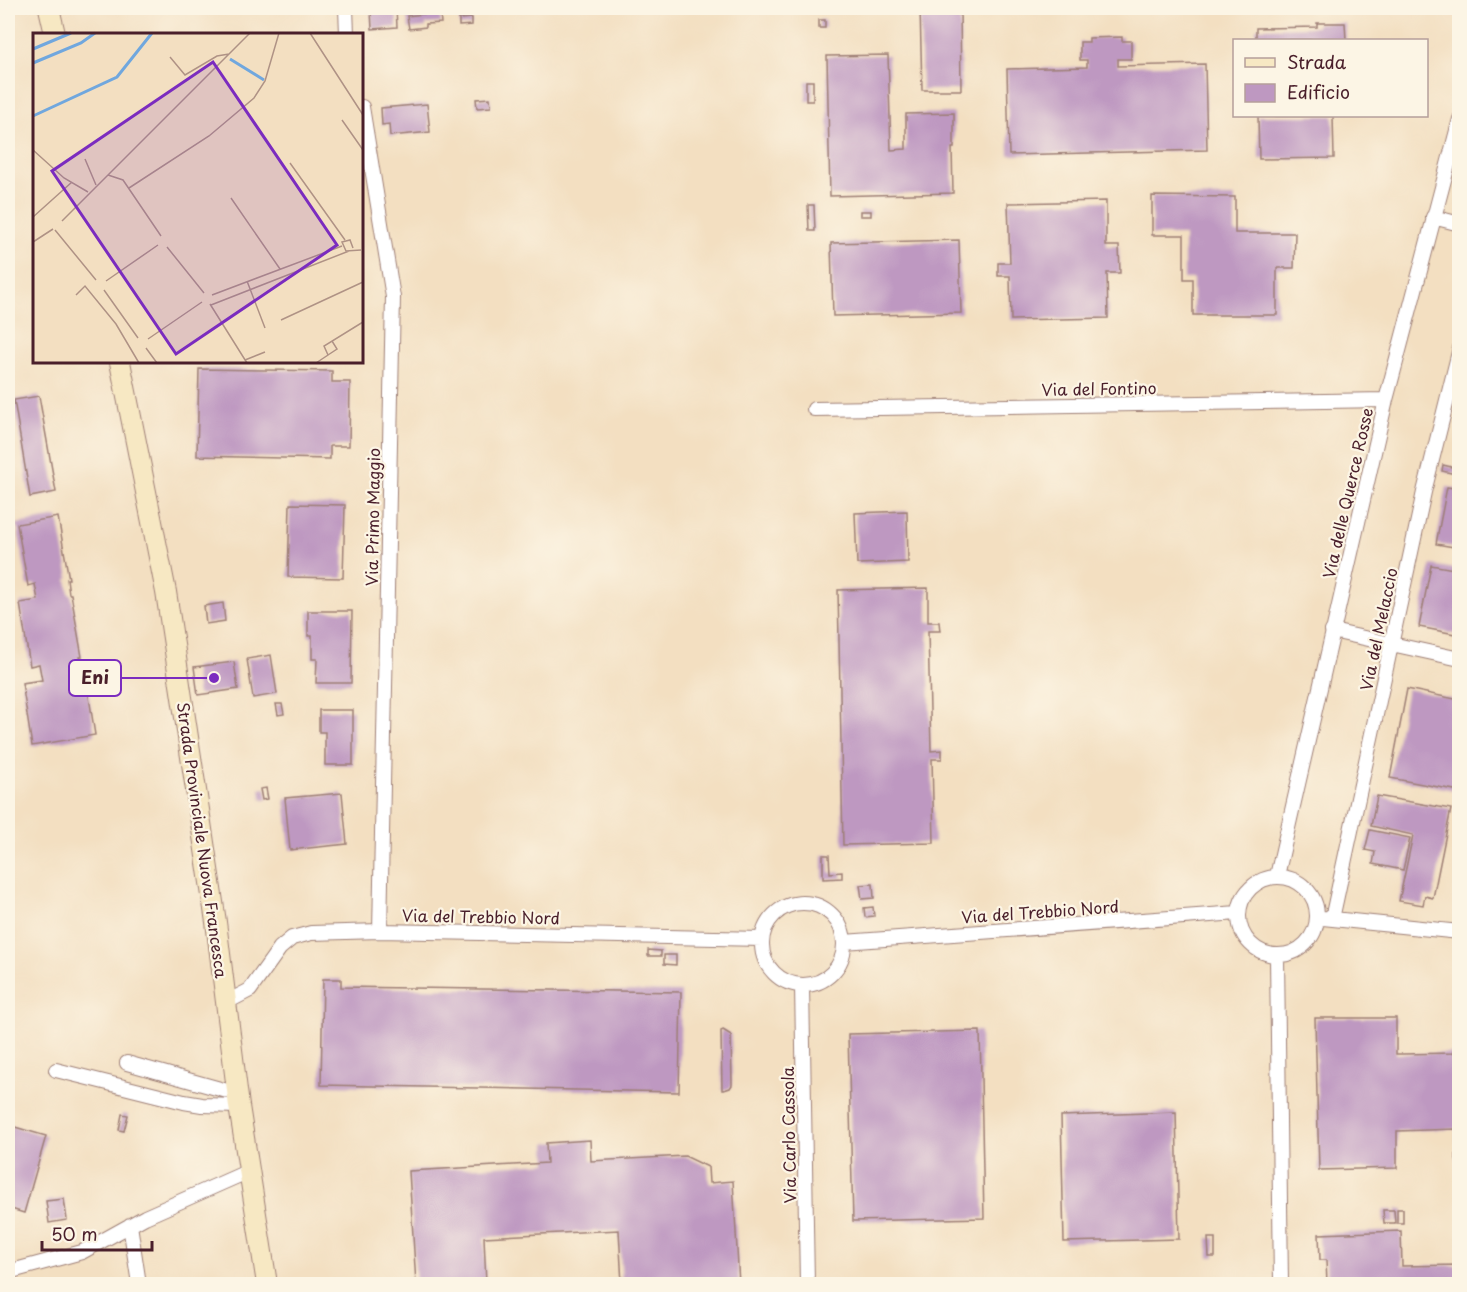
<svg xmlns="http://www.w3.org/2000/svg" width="1467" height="1292" font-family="'Playpen Sans',sans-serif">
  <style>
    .building { fill: #be98c1 }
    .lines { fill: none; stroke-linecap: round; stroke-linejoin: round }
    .street-casing { stroke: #9e7f76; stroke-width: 16 }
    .secondary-casing { stroke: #9e7f76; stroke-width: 22 }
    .street { stroke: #fff; stroke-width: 14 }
    .secondary { stroke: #f7e8c3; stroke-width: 20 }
    .labels { text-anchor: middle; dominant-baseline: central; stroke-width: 4.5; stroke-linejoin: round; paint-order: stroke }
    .street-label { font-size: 16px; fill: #4a1f2b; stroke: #fcf5e5 }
    .inset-river { fill: none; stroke: #70a7de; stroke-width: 3 }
    .inset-road { fill: none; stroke: #af9285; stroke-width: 1.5 }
    .view { fill: #7b2cbf; fill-opacity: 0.15; stroke: #7b2cbf; stroke-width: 3 }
    .inset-edge { fill: none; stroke: #4a1f2b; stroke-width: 3 }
    .leader { fill: none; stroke: #7b2cbf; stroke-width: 2 }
    .callout-dot { fill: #7b2cbf; stroke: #fcf5e5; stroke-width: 2 }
    .callout { fill: #fcf5e5; stroke: #7b2cbf; stroke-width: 2 }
    .callout-label { font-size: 18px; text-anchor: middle; font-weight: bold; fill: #4a1f2b }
  </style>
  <rect width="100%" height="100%" fill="#fcf5e5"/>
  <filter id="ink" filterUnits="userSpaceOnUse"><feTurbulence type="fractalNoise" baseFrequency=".0167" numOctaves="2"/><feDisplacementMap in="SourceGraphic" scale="12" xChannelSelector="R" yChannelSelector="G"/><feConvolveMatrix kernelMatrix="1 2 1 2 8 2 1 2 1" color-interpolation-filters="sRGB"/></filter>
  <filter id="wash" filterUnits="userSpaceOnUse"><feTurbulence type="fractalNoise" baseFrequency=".008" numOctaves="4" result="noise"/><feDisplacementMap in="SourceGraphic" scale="24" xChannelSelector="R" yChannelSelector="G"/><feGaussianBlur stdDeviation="1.35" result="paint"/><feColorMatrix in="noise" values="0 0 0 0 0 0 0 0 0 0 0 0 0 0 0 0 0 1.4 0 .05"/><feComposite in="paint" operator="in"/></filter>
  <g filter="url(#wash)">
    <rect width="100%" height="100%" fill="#f3dfc1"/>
    <g id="blocks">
      <path class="building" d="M373,8H396L397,27L372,29L371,10H373Z
        M920,8H960L961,90H922Z
        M440,12L441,23L426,24V27L409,29L407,16Z
        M472,18V25L459,26V19Z
        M819,20H825V28H819Z
        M1317,23H1345L1346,40H1256V28L1317,27Z
        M1122,37V41H1131V59H1118V66L1205,64L1207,150L1009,155L1007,69L1087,67V60H1080V42H1089V38Z
        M888,55L891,150L906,149V114L954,113V148H952L953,193L830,196L827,56Z
        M806,81H813V101H806Z
        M490,98L491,107L477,108L476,99Z
        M427,104L430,132L390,136L389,124L382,125L381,108Z
        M1258,116H1333L1334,158L1259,159Z
        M1152,196L1235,197V233H1295L1294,268H1277V315H1193V279H1184V235H1152Z
        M1106,201V246H1119L1120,273H1107L1108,318L1011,320L1010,276H998V263H1010L1008,203Z
        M808,205H814L815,231H809Z
        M860,211H871V216H860Z
        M959,240L961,313L833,316L831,243Z
        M199,369L332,371V382H350L349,446H330V459L197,456Z
        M39,396L56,492L30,497L14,400Z
        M1443,465L1460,469V475L1442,471Z
        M1447,487L1460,489V548L1436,544Z
        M290,504L345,505L343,578L288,577Z
        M907,511L908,562L857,564L855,513Z
        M58,517L69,579H67L69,594H71L82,657H80L83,672H85L95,735L32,746L22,683L42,680L39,664L30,666L20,603L38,600L35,584L28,586L17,524Z
        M1431,565L1460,570L1457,587H1460V635L1419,627Z
        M928,588V622H939L940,631H928L931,751L942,750V759H932L934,843L843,845L838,590Z
        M223,603L225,621L206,624L204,606Z
        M308,611H352L351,683H316L317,659H312V636H308Z
        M271,655L277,694L253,698L247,659Z
        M234,662L238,689L198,695L194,667Z
        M1407,689L1460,700V791L1390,778Z
        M276,704H282L284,714L278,715Z
        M319,710H353V765H325V732H319Z
        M266,788L268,799L262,800L260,789Z
        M342,793L347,844L290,850L285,798Z
        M1377,796L1451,809L1433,898L1425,896L1423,905L1399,901L1413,835L1371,826Z
        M1370,830L1410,838L1403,870L1373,864L1375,852L1365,850Z
        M823,855H829L830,873L842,872V878L823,879Z
        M873,884L874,898L862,899L860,885Z
        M873,907L874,916L865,917L864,908Z
        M648,950L661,951V956H648Z
        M664,955H676V965L664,964Z
        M323,979H341V987L681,992L679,1092L321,1085Z
        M1453,1017H1460V1159H1456V1129L1397,1131V1168L1319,1170L1315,1018H1396V1054H1402L1454,1053Z
        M723,1030L731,1035L732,1085L730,1088L724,1090H722L721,1031Z
        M980,1031L984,1218L853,1221L848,1034Z
        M1176,1112L1179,1239L1064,1242L1061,1116Z
        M122,1114L128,1115L124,1131L119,1130Z
        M8,1125L46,1136L24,1213L8,1208Z
        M590,1140L591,1161L685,1156L708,1167L709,1183L733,1181L739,1284H622L619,1230L484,1237L486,1284H416L409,1171L547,1163L546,1143Z
        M64,1199L67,1220L49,1223L46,1201Z
        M1397,1209H1403V1223H1397Z
        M1383,1210H1394L1395,1223H1384Z
        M1401,1231L1402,1266L1460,1265V1284H1327L1326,1260H1320L1319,1234Z
        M1208,1238H1215V1257H1209Z"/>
    </g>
  </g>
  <g filter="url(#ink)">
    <use href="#blocks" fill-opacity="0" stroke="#9e7f76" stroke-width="1.5"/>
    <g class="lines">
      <g class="street-casing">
        <path id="street" d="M346,8L347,34
          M362,107L393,297L380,931
          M1433,217L1460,224
          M814,409L1386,400
          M1332,631L1460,659
          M1277,876L1386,400L1460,119
          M1239 916a39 39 0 1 1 78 0a39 39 0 1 1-78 0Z
          M762 944a41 41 0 1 1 82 0a41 41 0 1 1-82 0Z
          M1323,918L1460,932
          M1332,919L1424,492L1460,348
          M844,942L1238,913
          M1277,956L1281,1284
          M802,985L807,1284
          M227,1002L250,990L280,948L292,938L311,933L380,931L762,939
          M127,1063L238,1094
          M56,1070L184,1102L202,1105L239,1106
          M130,1225L139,1284
          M8,1272L82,1252L145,1217L249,1171"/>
      </g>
      <g class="secondary-casing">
        <path id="secondary" d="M49,8L55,34
          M120,362L166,592L216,922L239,1106L267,1284"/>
      </g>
      <use href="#street" class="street"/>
      <use href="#secondary" class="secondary"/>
    </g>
  </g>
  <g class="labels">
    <g class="street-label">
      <text transform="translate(1099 388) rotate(-1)">Via del Fontino</text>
      <text transform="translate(1347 493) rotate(-77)">Via delle Querce Rosse</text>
      <text transform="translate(372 517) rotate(-89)">Via Primo Maggio</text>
      <text transform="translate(1378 629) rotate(-78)">Via del Melaccio</text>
      <text transform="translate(203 840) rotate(82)">Strada Provinciale Nuova Francesca</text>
      <text transform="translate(1040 911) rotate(-4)">Via del Trebbio Nord</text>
      <text transform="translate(481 916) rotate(1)">Via del Trebbio Nord</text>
      <text transform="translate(788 1135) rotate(-91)">Via Carlo Cassola</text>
    </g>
  </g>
  <g transform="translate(33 33)">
    <rect width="330" height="330" fill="#f3dfc1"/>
    <path class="inset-river" d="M0,16L38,0M197,26L231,47M0,30L48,10L62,0M0,83L84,44L119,0"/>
    <path class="inset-road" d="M277,0L330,82M137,24L152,42L184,23L196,21M309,87L330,117M0,117L31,145L55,159M52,126L63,152M257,130L312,207M75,142L90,147L128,203M96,155L176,103L221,65L232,48L246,0M198,165L247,236M0,184L39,149M29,188L217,0M22,197L63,247M0,209L20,196M134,214L171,260M320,215L317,207L309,209L313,218L328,217M73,248L125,212M214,248L232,295M71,257L105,305M43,262L52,253L83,291L106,330M179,262L309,213M177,271L214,330M178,272L316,218M248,287L330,249M115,306L169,269M113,315L124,330M295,322L304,316L299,308M212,327L232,319M283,330L295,322L291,313L330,289"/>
    <path class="view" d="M180,29L304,212L143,321L19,138Z"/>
    <rect width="330" height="330" class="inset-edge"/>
  </g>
  <path class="leader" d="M214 678L121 678"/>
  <circle class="callout-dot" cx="214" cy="678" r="6"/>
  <rect class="callout" x="69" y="660" width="52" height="36" rx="6"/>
  <g class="callout-label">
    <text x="95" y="684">Eni</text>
  </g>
  <rect width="1467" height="1292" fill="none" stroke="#fcf5e5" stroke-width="30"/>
  <rect x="1233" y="39" width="195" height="78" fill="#fcf5e5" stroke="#b59f9b" stroke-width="1.5"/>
  <rect x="1245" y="58" width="30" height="9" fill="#f7e8c3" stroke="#b59f9b" stroke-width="1.5"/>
  <text x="1287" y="69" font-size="18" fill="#4a1f2b">Strada</text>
  <rect x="1245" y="84" width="30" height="18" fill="#be98c1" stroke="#b59f9b" stroke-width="1.5"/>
  <text x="1287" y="99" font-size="18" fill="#4a1f2b">Edificio</text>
  <path d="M42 1241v9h110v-9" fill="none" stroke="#4a1f2b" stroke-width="3"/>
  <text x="51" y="1241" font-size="18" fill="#4a1f2b" stroke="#fcf5e5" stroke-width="4.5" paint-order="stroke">50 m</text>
</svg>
